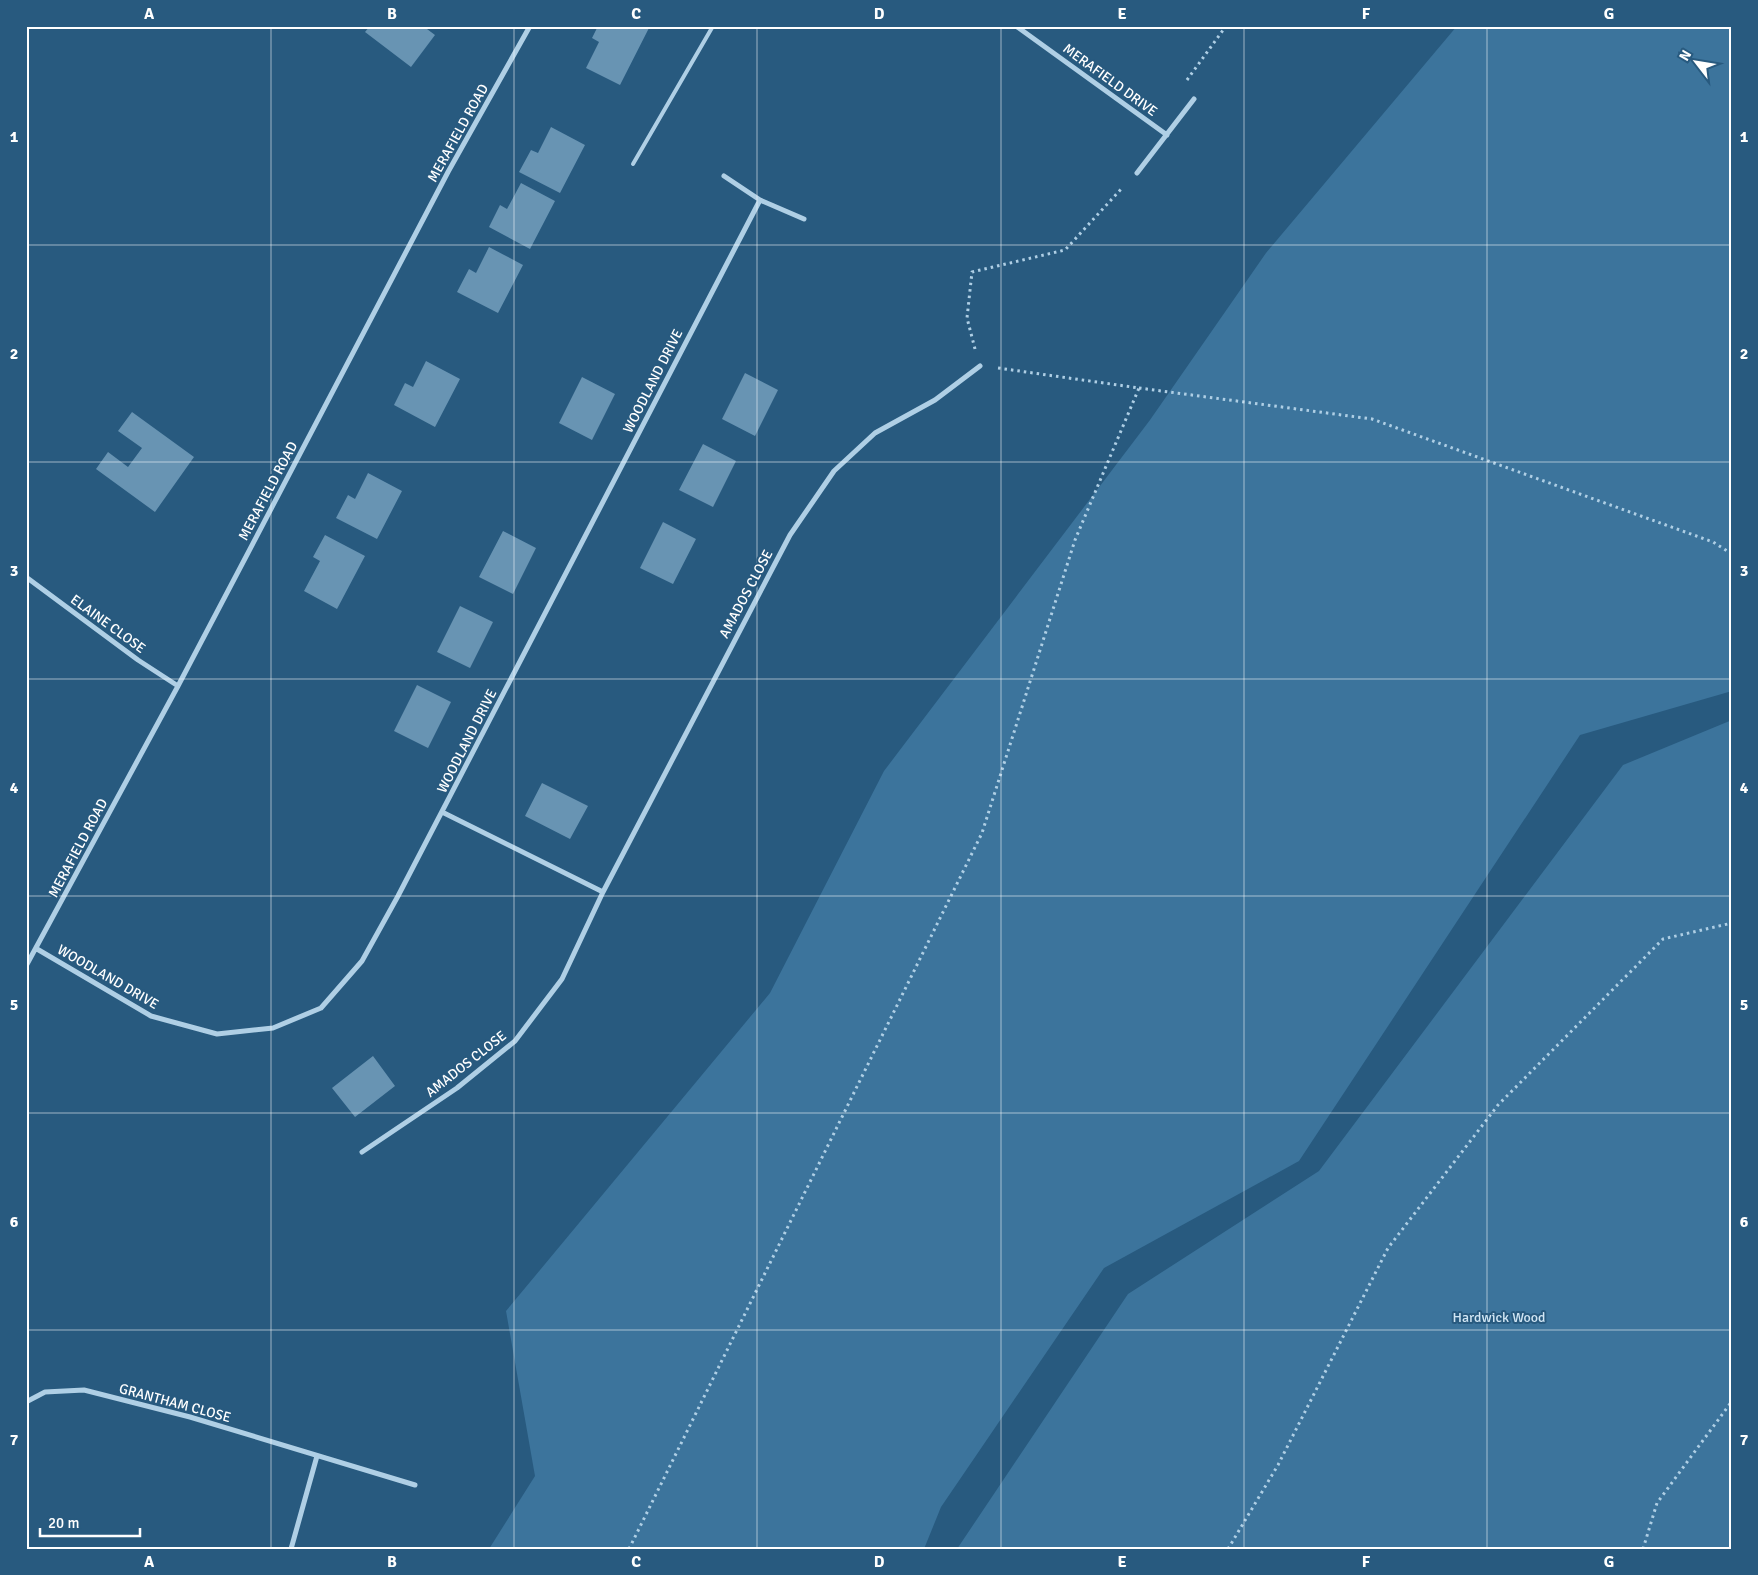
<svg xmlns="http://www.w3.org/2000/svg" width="1758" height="1575" font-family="Signika,sans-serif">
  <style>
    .green { fill: #3c749c }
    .building { fill: #6894b3 }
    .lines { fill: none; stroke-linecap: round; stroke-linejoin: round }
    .path { stroke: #afcfe5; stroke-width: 3; stroke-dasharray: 2.5 4; stroke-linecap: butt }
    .lane { stroke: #afcfe5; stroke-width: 4 }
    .street { stroke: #afcfe5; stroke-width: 5 }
    .grid { fill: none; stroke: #fff; stroke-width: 1; stroke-opacity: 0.55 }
    .labels { text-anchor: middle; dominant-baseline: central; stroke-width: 4; stroke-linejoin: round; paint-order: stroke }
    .street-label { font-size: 14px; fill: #fff; stroke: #285a7f }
    .park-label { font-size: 14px; fill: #d1e6f4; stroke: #285a7f }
    .neatline { fill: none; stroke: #fff; stroke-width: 2 }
    .grid-label { font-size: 16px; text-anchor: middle; font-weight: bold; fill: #fff }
  </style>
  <rect width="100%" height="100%" fill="#285a7f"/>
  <path class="green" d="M1457,26H1732V691L1580,735L1299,1161L1104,1268L941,1507L924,1549H489L535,1476L506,1311L770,993L884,771L1150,420L1266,253Z
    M1732,720V1549H957L1128,1294L1319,1171L1623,765Z"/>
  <path class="building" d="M370,26H423L435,35L411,67L365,32Z
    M598,26H650L620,85L586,68L599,42L592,38Z
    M551,127L585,145L560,193L519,172L531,150L538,153Z
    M521,183L555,201L530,249L489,227L500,205L507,209Z
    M489,247L523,265L498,313L457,292L469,269L476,273Z
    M426,361L460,379L435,427L394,405L405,383L413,387Z
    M745,373L778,390L755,436L722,419Z
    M582,377L615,394L592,440L559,423Z
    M132,412L194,457L155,512L96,469L108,452L128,467L142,448L118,431Z
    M703,444L736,461L713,507L679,490Z
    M368,473L402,491L377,539L336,518L348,495L355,499Z
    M663,522L696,539L673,584L640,568Z
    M503,531L536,548L513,594L479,577Z
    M325,535L365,556L337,609L304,591L320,561L313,557Z
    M460,606L493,622L470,668L437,652Z
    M417,685L451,702L428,748L394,731Z
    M542,783L588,806L570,839L525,816Z
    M373,1056L395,1086L355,1117L332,1088Z"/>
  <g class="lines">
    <path class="path" d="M1187,80L1226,26
      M975,349L967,318L972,272L1065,250L1123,187
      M1139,388L1372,419L1713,542L1732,554
      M629,1549L982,833L1075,540L1139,388L998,368
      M1228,1549L1278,1465L1388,1248L1498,1105L1663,939L1732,923
      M1643,1549L1657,1503L1732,1401"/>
    <path class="lane" d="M633,164L713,26"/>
    <path class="street" d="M1016,26L1167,135
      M1137,173L1194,99
      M724,176L760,200L804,219
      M26,577L138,660L178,686
      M442,812L603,892
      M37,949L151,1016L217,1034L273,1028L321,1008L362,961L398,896L760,200
      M26,966L178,686L448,172L530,26
      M362,1152L457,1088L515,1041L562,979L603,892L790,535L834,471L875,433L935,400L980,366
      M26,1402L45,1392L84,1390L190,1417L415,1485
      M291,1549L317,1456"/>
  </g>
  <path class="grid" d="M271,26V1549M514,26V1549M757,26V1549M1001,26V1549M1244,26V1549M1487,26V1549M26,245H1732M26,462H1732M26,679H1732M26,896H1732M26,1113H1732M26,1330H1732"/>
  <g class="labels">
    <g class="street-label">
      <text transform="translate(1110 80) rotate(36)">MERAFIELD DRIVE</text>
      <text transform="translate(458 133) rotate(-61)">MERAFIELD ROAD</text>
      <text transform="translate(653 381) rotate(-63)">WOODLAND DRIVE</text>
      <text transform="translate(268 491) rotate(-62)">MERAFIELD ROAD</text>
      <text transform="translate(746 594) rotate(-62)">AMADOS CLOSE</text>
      <text transform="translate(108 624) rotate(36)">ELAINE CLOSE</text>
      <text transform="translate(467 741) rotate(-63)">WOODLAND DRIVE</text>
      <text transform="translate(78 848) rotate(-62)">MERAFIELD ROAD</text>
      <text transform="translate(108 977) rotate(30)">WOODLAND DRIVE</text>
      <text transform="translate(466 1064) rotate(-38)">AMADOS CLOSE</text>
      <text transform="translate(175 1403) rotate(15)">GRANTHAM CLOSE</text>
    </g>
    <g class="park-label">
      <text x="1499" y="1317">Hardwick Wood</text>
    </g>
  </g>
  <rect width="1758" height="1575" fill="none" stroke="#285a7f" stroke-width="55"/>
  <g transform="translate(1696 62) rotate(301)" stroke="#285a7f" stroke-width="4" paint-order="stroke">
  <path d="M0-4L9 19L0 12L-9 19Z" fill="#ffffff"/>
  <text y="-8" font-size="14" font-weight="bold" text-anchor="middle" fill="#ffffff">N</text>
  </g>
  <path d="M40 1528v8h100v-8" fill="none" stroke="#ffffff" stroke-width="2.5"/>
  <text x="48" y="1528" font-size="15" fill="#ffffff" stroke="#285a7f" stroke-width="4" paint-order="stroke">20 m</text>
  <rect x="28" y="28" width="1702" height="1520" class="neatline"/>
  <g class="grid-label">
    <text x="149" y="19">A</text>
    <text x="392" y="19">B</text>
    <text x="636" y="19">C</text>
    <text x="879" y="19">D</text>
    <text x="1122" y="19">E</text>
    <text x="1366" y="19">F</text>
    <text x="1609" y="19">G</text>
    <text x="14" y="142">1</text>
    <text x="1744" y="142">1</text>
    <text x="14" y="359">2</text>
    <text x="1744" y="359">2</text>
    <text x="14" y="576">3</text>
    <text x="1744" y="576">3</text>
    <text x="14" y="793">4</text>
    <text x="1744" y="793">4</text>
    <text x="14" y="1010">5</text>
    <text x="1744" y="1010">5</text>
    <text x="14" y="1227">6</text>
    <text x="1744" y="1227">6</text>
    <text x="14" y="1445">7</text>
    <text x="1744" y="1445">7</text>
    <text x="149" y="1567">A</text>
    <text x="392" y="1567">B</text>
    <text x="636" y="1567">C</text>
    <text x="879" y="1567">D</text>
    <text x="1122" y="1567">E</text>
    <text x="1366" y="1567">F</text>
    <text x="1609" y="1567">G</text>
  </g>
</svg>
